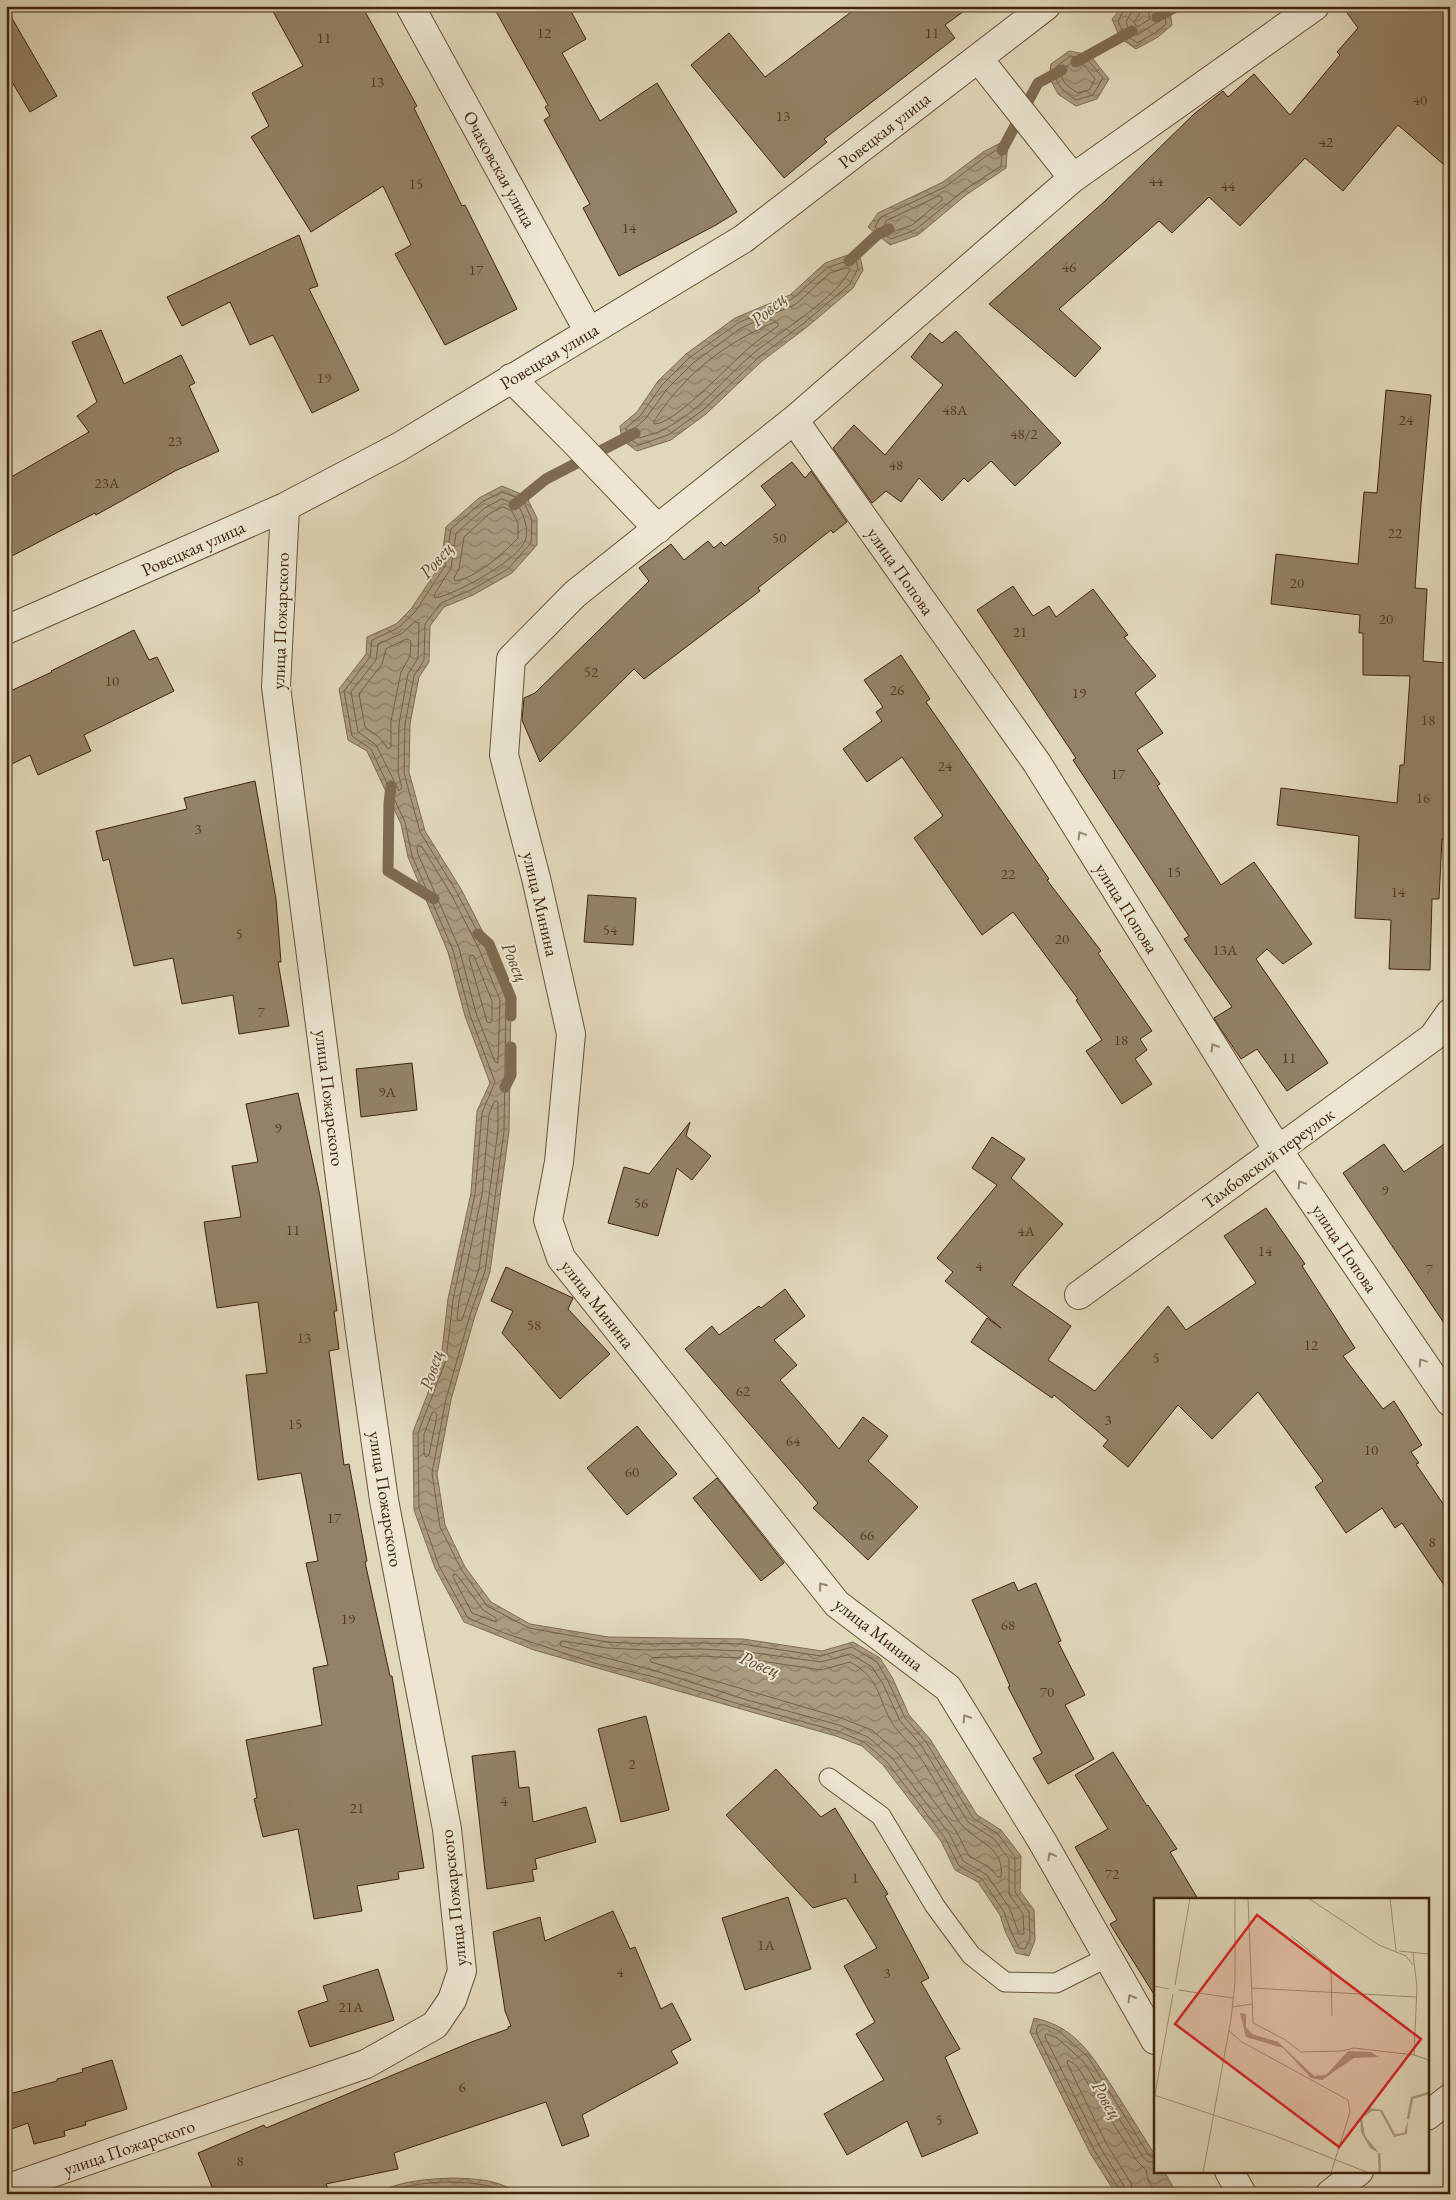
<svg xmlns="http://www.w3.org/2000/svg" width="1456" height="2200" font-family="'EB Garamond',serif">
  <style>
    .water { fill: url(#water-waves); stroke: #7f6b51 }
    .lines { fill: none; stroke-linecap: round; stroke-linejoin: round }
    .shore { stroke: #746046; stroke-width: 1 }
    .stream { stroke: #7f6b51; stroke-width: 11 }
    .building { fill: #938266; stroke: #3f240c }
    .service-casing { stroke: #685138; stroke-width: 21 }
    .minor-casing { stroke: #685138; stroke-width: 30 }
    .service { stroke: #ece6d2; stroke-width: 19 }
    .minor { stroke: #ece6d2; stroke-width: 28 }
    .oneway { stroke: #96856f }
    .labels { text-anchor: middle; dominant-baseline: central; stroke-width: 4; stroke-linejoin: round; paint-order: stroke }
    .number-label { font-size: 15px; fill: #543c22 }
    .street-label { font-size: 18px; fill: #3f240c; stroke: #ece6d2 }
    .water-label { font-size: 19px; font-style: italic; fill: #5f482e; stroke: #ece6d2 }
    .inset-river { fill: none; stroke: #aa9b7f; stroke-width: 2.5 }
    .inset-road { fill: none; stroke: #a09074; stroke-width: 1 }
    .view { fill: #d62828; fill-opacity: 0.15; stroke: #d62828; stroke-width: 2.5 }
    .inset-edge { fill: none; stroke: #3f240c; stroke-width: 2.5 }
  </style>
  <defs>
    <pattern id="water-waves" width="16" height="10" patternUnits="userSpaceOnUse" patternTransform="scale(1.25)"><rect width="16" height="10" fill="#aa9b7f"/><path d="M0 5q4-4 8 0t8 0" fill="none" stroke="#8c7e66"/></pattern>
  </defs>
  <rect width="100%" height="100%" fill="#e1d8ba"/>
  <filter id="stains"><feTurbulence type="fractalNoise" baseFrequency=".004" numOctaves="4"/><feColorMatrix values="0 0 0 0 .2 0 0 0 0 .09 0 0 0 0 .02 0 0 0 .5 -.17"/></filter>
  <radialGradient id="worn" r=".72"><stop offset=".6" stop-color="#630" stop-opacity="0"/><stop offset="1" stop-color="#630" stop-opacity=".3"/></radialGradient>
  <path class="water" d="M1123,6H1164L1170,11L1172,25L1158,37L1136,49L1120,38L1112,19Z
    M1069,51L1090,55L1109,79L1097,99L1076,106L1058,94L1049,77L1051,64Z
    M1008,139L1006,168L966,195L918,235L890,245L868,227L878,213L943,182L983,152Z
    M859,251L863,270L853,288L807,327L762,361L706,414L671,440L637,451L622,440L620,426L637,412L658,381L686,354L735,318L790,295L825,263Z
    M502,486L526,496L537,518V545L512,573L473,595L444,607L430,626L429,662L419,677L410,724L409,772L425,831L461,889L489,944L511,998L509,1131L490,1272L474,1319L451,1400L437,1474L445,1525L465,1567L491,1602L530,1624L608,1637L743,1639L822,1651L853,1642L880,1658L893,1679L909,1715L930,1739L977,1815L1001,1830L1021,1856L1020,1891L1034,1910L1035,1940L1029,1956L1016,1953L1005,1931L1000,1915L978,1882L955,1870L941,1841L883,1765L862,1746L836,1736L534,1650L464,1622L435,1568L414,1510L413,1432L441,1359L448,1299L471,1193L477,1111L490,1083L465,1016L448,952L408,857L401,824L367,751L348,740L339,689L366,654L367,637L396,624L411,609L441,564L446,527L479,498Z
    M1034,2018C1079,2027 1095,2061 1118,2096C1130,2116 1143,2135 1155,2155V2171H1164L1177,2194H1116L1090,2153L1030,2032Z
    M453,2178C476,2179 499,2179 518,2194H374C400,2181 424,2179 453,2178Z"/>
  <g class="lines">
    <path class="shore" d="M1126,6L1118,21L1124,34L1137,43L1155,33L1166,24L1165,14L1161,6
      M1133,6L1131,13L1126,22L1129,30L1137,35L1159,21L1155,6
      M1140,6L1139,15L1134,22L1137,27L1150,19L1147,6
      M1071,56L1087,59L1103,78L1093,95L1076,100C1064,92 1052,83 1056,67Z
      M1072,63L1084,65L1095,79L1089,90L1078,93C1070,88 1060,82 1061,71Z
      M999,149L1002,151L1001,166L963,191L915,230L891,239L875,227L881,217L945,187L985,157Z
      M939,196L942,197V200L912,225L892,232L884,226L886,221Z
      M853,259L856,260L858,269L849,285L804,323L758,358L703,410L668,435L639,445L627,437L626,428L641,415L662,385L689,358L738,323L792,299L827,268Z
      M847,268L850,270C837,297 780,332 755,352C725,377 700,411 665,429C658,433 648,435 640,438L633,433V430L646,418L667,389L693,363L741,328L796,304L830,273Z
      M775,322L778,323V326C769,333 759,339 750,347C733,361 673,426 654,424V421C685,374 723,344 775,322Z
      M502,492L523,500L532,520L531,543L508,569L471,590L441,603L425,624L424,660L414,676L405,724L404,773L420,832L456,891L485,946L506,999L504,1131L485,1271L469,1318L446,1399L432,1473L440,1527L461,1569L487,1606L529,1628L607,1642L647,1644L699,1643L742,1644L821,1656L852,1647L877,1662L888,1681L905,1718L926,1742L973,1818L998,1834L1015,1857V1892L1029,1912L1030,1939L1025,1949L1019,1948L1010,1929L1004,1912L982,1879L959,1866L945,1838L887,1762L864,1742L837,1731L745,1706L654,1677L594,1663L504,1633L468,1618L439,1566L419,1508L418,1433L446,1360L453,1300L475,1194L482,1113L495,1082L470,1015L453,950L412,856L405,822L371,749L352,736L344,691L370,657L372,640L398,628L415,612L445,566L451,529L482,502Z
      M502,499L518,505C524,516 528,526 526,538C522,559 454,595 435,598L434,595L451,568L456,533L485,508Z
      M503,507L512,511L518,523V538C504,553 476,578 455,581L454,578L459,569L464,537L489,514Z
      M415,622L419,623L418,658L408,674L399,724L398,772L402,788L399,791L376,745L358,732L351,692L376,660L378,644L401,634Z
      M407,639L411,641L410,656L401,672L391,721V747L388,749L380,738L365,727L359,694L382,664L386,649Z
      M419,846L422,847L451,894L479,949L500,1000L498,1063L495,1062L476,1013L459,948L418,854L417,848Z
      M471,955L474,956L492,1001V1021L490,1023L487,1022L469,958Z
      M497,1101L498,1103V1130L479,1269L462,1320L459,1321L457,1319L459,1301L482,1195L489,1114L494,1102Z
      M435,1412L437,1415L429,1455L426,1457L424,1454V1434L432,1413Z
      M454,1574L457,1575L483,1610L496,1618V1622L472,1613L453,1577Z
      M563,1641L607,1648L647,1650L699,1649L741,1651L821,1662L851,1654L872,1667L883,1684L900,1721L921,1745L968,1822L994,1839L1009,1859V1894L1023,1914L1024,1934H1019L1010,1909L987,1875L963,1861L950,1835L892,1758L868,1737L839,1725L747,1700L656,1671L561,1646L560,1643Z
      M698,1656L741,1658L821,1670L850,1662C882,1679 877,1700 894,1726C900,1734 908,1741 914,1749C931,1771 943,1797 958,1820C972,1843 1005,1843 1001,1877H998L989,1867L969,1856L956,1831L898,1753L872,1730L841,1718L651,1662L650,1660L652,1658Z
      M385,2194C414,2179 481,2177 510,2194
      M405,2194C432,2187 466,2186 492,2194
      M1120,2194L1119,2189L1094,2150L1036,2032L1038,2025H1045L1059,2031L1088,2057L1148,2154L1155,2157
      M1126,2194L1124,2186L1100,2147L1045,2037L1046,2034L1056,2037L1083,2061L1143,2157L1147,2161L1155,2163
      M1133,2194L1131,2183L1106,2143L1067,2063L1068,2060L1077,2066L1137,2161L1146,2170L1148,2180L1156,2194"/>
    <path class="stream" d="M1157,17L1178,6
      M1076,62L1132,31
      M1002,150L1038,83L1062,70
      M849,261L877,235L889,229
      M514,505L546,479L635,433
      M391,786L389,803L388,871L434,899
      M478,934L489,944L511,998V1016
      M505,1087L511,1075V1047"/>
  </g>
  <path class="building" d="M270,6H362L417,106L414,108L462,206L465,205L517,309L445,345L395,254L411,245L383,186L311,232L251,137L269,126L252,93L303,66Z
    M493,6H568L586,39L562,53L600,121L657,83L737,212L716,225L619,276L583,208L590,204L544,120L550,116L545,107L548,105Z
    M859,6H971L945,25L955,38L824,139L827,142L784,178L691,65L729,33L765,77Z
    M1342,6H1450V170L1398,125L1343,191L1305,158L1240,226L1209,197L1172,233L1159,221L1059,309L1101,348L1075,377L989,304L1105,201L1194,114L1223,91L1228,97L1254,74L1290,115L1340,55L1337,52L1358,28Z
    M6,8L57,96L30,112L6,72Z
    M299,235L318,286L309,289L359,390L312,413L273,335L250,345L230,302L182,326L167,297Z
    M101,330L124,384L181,355L195,383L189,386L219,451L175,471L96,515L95,513L6,559V480L89,432L77,416L97,402L72,342Z
    M956,331L1061,443L1015,486L991,461L968,482L964,478L942,501L919,478L901,502L886,491L872,503L833,448L854,425L885,455L943,385L911,357L930,333L942,343Z
    M1386,390L1431,395L1421,504L1415,588L1427,589L1423,661L1447,663L1445,686H1450V779L1445,839H1442L1439,899H1432L1430,970L1389,969L1391,920L1355,918L1359,836L1277,825L1281,788L1397,803L1400,765H1404L1410,676L1363,675V633H1359L1360,615L1271,604L1276,554L1358,564L1364,492L1377,493Z
    M792,462L805,478L811,471L847,522L833,533L831,530L758,588L760,591L644,679L634,669L540,762L522,720L524,698L535,693L649,581L639,568L671,544L684,560L708,541L714,548L721,542L725,546L776,505L761,486Z
    M1013,586L1033,616L1049,606L1056,617L1093,589L1128,635L1124,637L1156,676L1135,693L1163,733L1137,750L1160,784L1157,786L1221,885L1254,862L1312,944L1283,964L1267,949L1256,959L1328,1063L1287,1091L1257,1049L1241,1059L1220,1028L1214,1018L1232,1007L1184,939L1189,936L1073,760L1076,758L977,610Z
    M134,630L149,660L157,657L174,691L84,735L91,751L38,775L30,755L6,767V693L52,672L51,671Z
    M901,655L930,699L926,702L1049,879L1047,880L1101,951L1098,953L1152,1031L1140,1039L1147,1050L1135,1059L1152,1084L1122,1104L1086,1051L1102,1040L1076,1000L1078,999L1013,912L982,935L914,838L943,816L902,757L867,782L843,749L882,721L876,712L883,707L864,680Z
    M255,781L276,899L281,962H278L289,1026L239,1034L233,995L182,1004L173,958L134,966L109,859L103,861L96,831L187,809L184,798Z
    M588,895L636,898L633,945L584,942Z
    M412,1063L417,1110L361,1117L356,1069Z
    M298,1093L320,1196L337,1311H334L339,1349L329,1351L344,1465L349,1464L367,1561L365,1562L390,1676H392L424,1868L398,1872L399,1879L357,1886L362,1911L314,1919L298,1829L263,1837L254,1799L257,1798L246,1740L322,1725L313,1668L328,1665L306,1563L318,1561L301,1473L258,1480L246,1375L267,1373L258,1302L217,1308L204,1222L241,1217L232,1166L258,1162L246,1104Z
    M690,1122L686,1136L711,1156L692,1180L677,1168L658,1236L608,1223L624,1167L649,1174Z
    M992,1137L1025,1159L1011,1178L1063,1224L1021,1272L1012,1285L1071,1326L1048,1360L1095,1391L1168,1306L1186,1330L1256,1283L1224,1236L1266,1208L1305,1264L1302,1266L1355,1348L1343,1356L1383,1409L1394,1401L1422,1445L1411,1452L1419,1463L1416,1464L1450,1514V1594L1402,1523L1395,1528L1382,1508L1346,1533L1315,1487L1323,1481L1258,1392L1212,1439L1178,1405L1128,1467L1103,1446L1108,1440L1054,1395L1052,1398L971,1342L987,1318L1001,1328L945,1281L953,1272L937,1258L997,1185L972,1168Z
    M1450,1140V1332L1343,1173L1384,1144L1404,1172Z
    M506,1267L573,1298L568,1309L610,1354L560,1399L502,1333L513,1311L491,1301Z
    M785,1289L805,1316L774,1340L797,1365L780,1380L839,1449L863,1417L888,1436L868,1461L918,1507L868,1560L813,1508L818,1503L685,1349L712,1326L719,1335L759,1306L761,1308Z
    M637,1426L677,1474L627,1515L587,1468Z
    M717,1478L784,1563L761,1581L693,1498Z
    M1014,1582L1018,1591L1036,1583L1061,1641L1058,1642L1085,1695L1065,1705L1094,1759L1048,1784L1033,1758L1042,1753L1008,1687L1010,1686L972,1600Z
    M646,1716L669,1810L621,1822L598,1729Z
    M515,1751L519,1788L529,1787L533,1822L586,1807L596,1842L535,1859L537,1869L532,1870L534,1881L487,1889L472,1756Z
    M1113,1752L1147,1806L1148,1805L1177,1849L1170,1852L1198,1899H1155V1996L1110,1924L1117,1920L1075,1847L1108,1829L1075,1775Z
    M776,1769L821,1817L835,1808L888,1894L885,1896L929,1978L921,1982L960,2049L945,2057L978,2133L922,2157L907,2121L847,2155L824,2114L884,2080L856,2034L875,2022L844,1966L877,1948L846,1898L813,1908L726,1815Z
    M788,1897L811,1969L745,1990L722,1918Z
    M613,1911L630,1949L635,1947L661,2009L672,2003L691,2040L671,2051L678,2063L582,2115L589,2136L562,2146L546,2102L394,2153L398,2169L326,2184L330,2194H215L198,2153L264,2125L266,2128L474,2041L508,2029V2027L511,2026L505,2011L493,1932L540,1917L545,1941Z
    M378,1969L394,2020L310,2047L298,2011L328,2001L323,1986Z
    M112,2060L127,2109L85,2122L86,2125L64,2131L65,2136L34,2144L28,2123L6,2131V2095L57,2081V2079L83,2072L82,2069Z"/>
  <g class="lines">
    <g class="service-casing">
      <path id="service" d="M829,1778L881,1816L935,1906L971,1955L1005,1982L1056,1983L1108,1957"/>
    </g>
    <g class="minor-casing">
      <path id="minor" d="M410,6L589,332
        M978,58L1073,178
        M511,378L574,441L658,529
        M794,420L1037,763L1278,1150L1450,1402
        M6,630L285,507L399,447L743,239L1046,6
        M1079,1295L1433,1037L1450,1013
        M1155,2040L1042,1841L948,1688L837,1604L561,1258L548,1220L559,1162L571,1034L536,878L504,755L511,659L575,594L794,420L1073,178L1315,6
        M1427,2116L1450,2098
        M1229,2171L1242,2194
        M6,2189L366,2064L435,2025L452,2000L462,1971L447,1829L384,1500L360,1332L276,687L285,507
        M1330,2194L1359,2171"/>
    </g>
    <use href="#service" class="service"/>
    <use href="#minor" class="minor"/>
  </g>
  <defs><path id="oneway-chevron" d="M-2-3.5L2.5 0L-2 3.5" fill="none" stroke-width="1.6" stroke-linecap="round" stroke-linejoin="round" transform="scale(1.25)"/></defs>
  <g class="oneway">
    <use href="#oneway-chevron" transform="translate(1081 835) rotate(-122)"/>
    <use href="#oneway-chevron" transform="translate(1214 1047) rotate(-122)"/>
    <use href="#oneway-chevron" transform="translate(1301 1184) rotate(-124)"/>
    <use href="#oneway-chevron" transform="translate(1422 1362) rotate(-124)"/>
    <use href="#oneway-chevron" transform="translate(822 1586) rotate(-129)"/>
    <use href="#oneway-chevron" transform="translate(966 1718) rotate(-122)"/>
    <use href="#oneway-chevron" transform="translate(1051 1856) rotate(-119)"/>
    <use href="#oneway-chevron" transform="translate(1131 1998) rotate(-120)"/>
  </g>
  <g class="labels">
    <g class="number-label">
      <text x="544" y="32">12</text>
      <text x="932" y="32">11</text>
      <text x="324" y="37">11</text>
      <text x="377" y="81">13</text>
      <text x="1420" y="99">40</text>
      <text x="783" y="115">13</text>
      <text x="1326" y="141">42</text>
      <text x="1156" y="180">44</text>
      <text x="416" y="183">15</text>
      <text x="1228" y="185">44</text>
      <text x="629" y="227">14</text>
      <text x="1069" y="266">46</text>
      <text x="476" y="269">17</text>
      <text x="324" y="377">19</text>
      <text x="955" y="409">48А</text>
      <text x="1406" y="419">24</text>
      <text x="1024" y="433">48/2</text>
      <text x="175" y="440">23</text>
      <text x="896" y="464">48</text>
      <text x="107" y="482">23А</text>
      <text x="1395" y="532">22</text>
      <text x="779" y="537">50</text>
      <text x="1297" y="582">20</text>
      <text x="1386" y="618">20</text>
      <text x="1020" y="631">21</text>
      <text x="591" y="671">52</text>
      <text x="112" y="680">10</text>
      <text x="897" y="689">26</text>
      <text x="1079" y="692">19</text>
      <text x="1428" y="719">18</text>
      <text x="945" y="765">24</text>
      <text x="1118" y="773">17</text>
      <text x="1423" y="797">16</text>
      <text x="198" y="828">3</text>
      <text x="1174" y="871">15</text>
      <text x="1008" y="873">22</text>
      <text x="1398" y="891">14</text>
      <text x="610" y="929">54</text>
      <text x="239" y="933">5</text>
      <text x="1062" y="938">20</text>
      <text x="1225" y="949">13А</text>
      <text x="261" y="1011">7</text>
      <text x="1121" y="1039">18</text>
      <text x="1289" y="1057">11</text>
      <text x="387" y="1091">9А</text>
      <text x="278" y="1127">9</text>
      <text x="1385" y="1189">9</text>
      <text x="641" y="1202">56</text>
      <text x="293" y="1229">11</text>
      <text x="1026" y="1230">4А</text>
      <text x="1265" y="1250">14</text>
      <text x="979" y="1265">4</text>
      <text x="1429" y="1268">7</text>
      <text x="534" y="1324">58</text>
      <text x="304" y="1337">13</text>
      <text x="1311" y="1344">12</text>
      <text x="1156" y="1357">5</text>
      <text x="743" y="1390">62</text>
      <text x="1108" y="1419">3</text>
      <text x="295" y="1423">15</text>
      <text x="793" y="1440">64</text>
      <text x="1371" y="1449">10</text>
      <text x="632" y="1471">60</text>
      <text x="334" y="1517">17</text>
      <text x="867" y="1534">66</text>
      <text x="1432" y="1541">8</text>
      <text x="348" y="1618">19</text>
      <text x="1008" y="1624">68</text>
      <text x="1047" y="1691">70</text>
      <text x="632" y="1763">2</text>
      <text x="504" y="1800">4</text>
      <text x="357" y="1807">21</text>
      <text x="1112" y="1873">72</text>
      <text x="855" y="1877">1</text>
      <text x="766" y="1944">1А</text>
      <text x="620" y="1971">4</text>
      <text x="887" y="1972">3</text>
      <text x="351" y="2006">21А</text>
      <text x="462" y="2086">6</text>
      <text x="939" y="2119">5</text>
      <text x="240" y="2160">8</text>
    </g>
    <g class="street-label">
      <text transform="translate(884 130) rotate(-38)">Ровецкая улица</text>
      <text transform="translate(500 169) rotate(61)">Очаковская улица</text>
      <text transform="translate(549 356) rotate(-31)">Ровецкая улица</text>
      <text transform="translate(193 548) rotate(-24)">Ровецкая улица</text>
      <text transform="translate(901 571) rotate(55)">улица Попова</text>
      <text transform="translate(280 621) rotate(-88)">улица Пожарского</text>
      <text transform="translate(541 904) rotate(77)">улица Минина</text>
      <text transform="translate(1127 908) rotate(58)">улица Попова</text>
      <text transform="translate(330 1098) rotate(83)">улица Пожарского</text>
      <text transform="translate(1268 1158) rotate(-36)">Тамбовский переулок</text>
      <text transform="translate(1345 1248) rotate(56)">улица Попова</text>
      <text transform="translate(598 1304) rotate(52)">улица Минина</text>
      <text transform="translate(386 1499) rotate(81)">улица Пожарского</text>
      <text transform="translate(879 1634) rotate(38)">улица Минина</text>
      <text transform="translate(453 1898) rotate(-96)">улица Пожарского</text>
      <text transform="translate(129 2147) rotate(-19)">улица Пожарского</text>
    </g>
    <g class="water-label">
      <text transform="translate(768 309) rotate(-42)">Ровец</text>
      <text transform="translate(436 560) rotate(-49)">Ровец</text>
      <text transform="translate(515 962) rotate(67)">Ровец</text>
      <text transform="translate(431 1370) rotate(-73)">Ровец</text>
      <text transform="translate(760 1664) rotate(22)">Ровец</text>
      <text transform="translate(1107 2100) rotate(60)">Ровец</text>
    </g>
  </g>
  <g transform="translate(1154 1898)">
    <rect width="275" height="275" fill="#e1d8ba"/>
    <path d="M86,115L92,116V129L98,136L124,144L160,178L172,177L194,153L217,154L225,159L200,160L168,182L157,180L129,150L92,139ZM215,210L228,212L241,236L250,235L254,223L253,236L240,239L226,213H218L208,220L211,238L225,255L216,250L207,234L206,220Z" fill="#aa9b7f"/>
    <path class="inset-river" d="M254,221L258,200L275,195M225,255L226,275"/>
    <path class="inset-road" d="M94,0L99,125L130,141L147,154L188,153L200,150L260,157L275,162M154,0L225,47L252,58L259,67M236,0L242,53M137,38L177,71L178,118M245,53L275,56M259,55L263,89L260,157M21,87L36,0M0,88L15,91M97,90L262,99M24,92L79,100M78,109L98,106M75,133L88,144L194,202L196,214L177,275M0,197L119,237L215,275M0,202L19,96M49,275L77,121L81,84V0"/>
    <path class="view" d="M103,17L267,141L185,249L21,126Z"/>
    <rect width="275" height="275" class="inset-edge"/>
  </g>
  <rect width="1456" height="2200" fill="none" stroke="#e1d8ba" stroke-width="25"/>
  <rect x="8" y="8" width="1441" height="2185" fill="none" stroke="#3f240c" stroke-width="2.5"/>
  <rect x="12" y="12" width="1431" height="2175" fill="none" stroke="#3f240c"/>
  <rect width="100%" height="100%" filter="url(#stains)"/>
  <rect width="100%" height="100%" fill="url(#worn)"/>
</svg>
